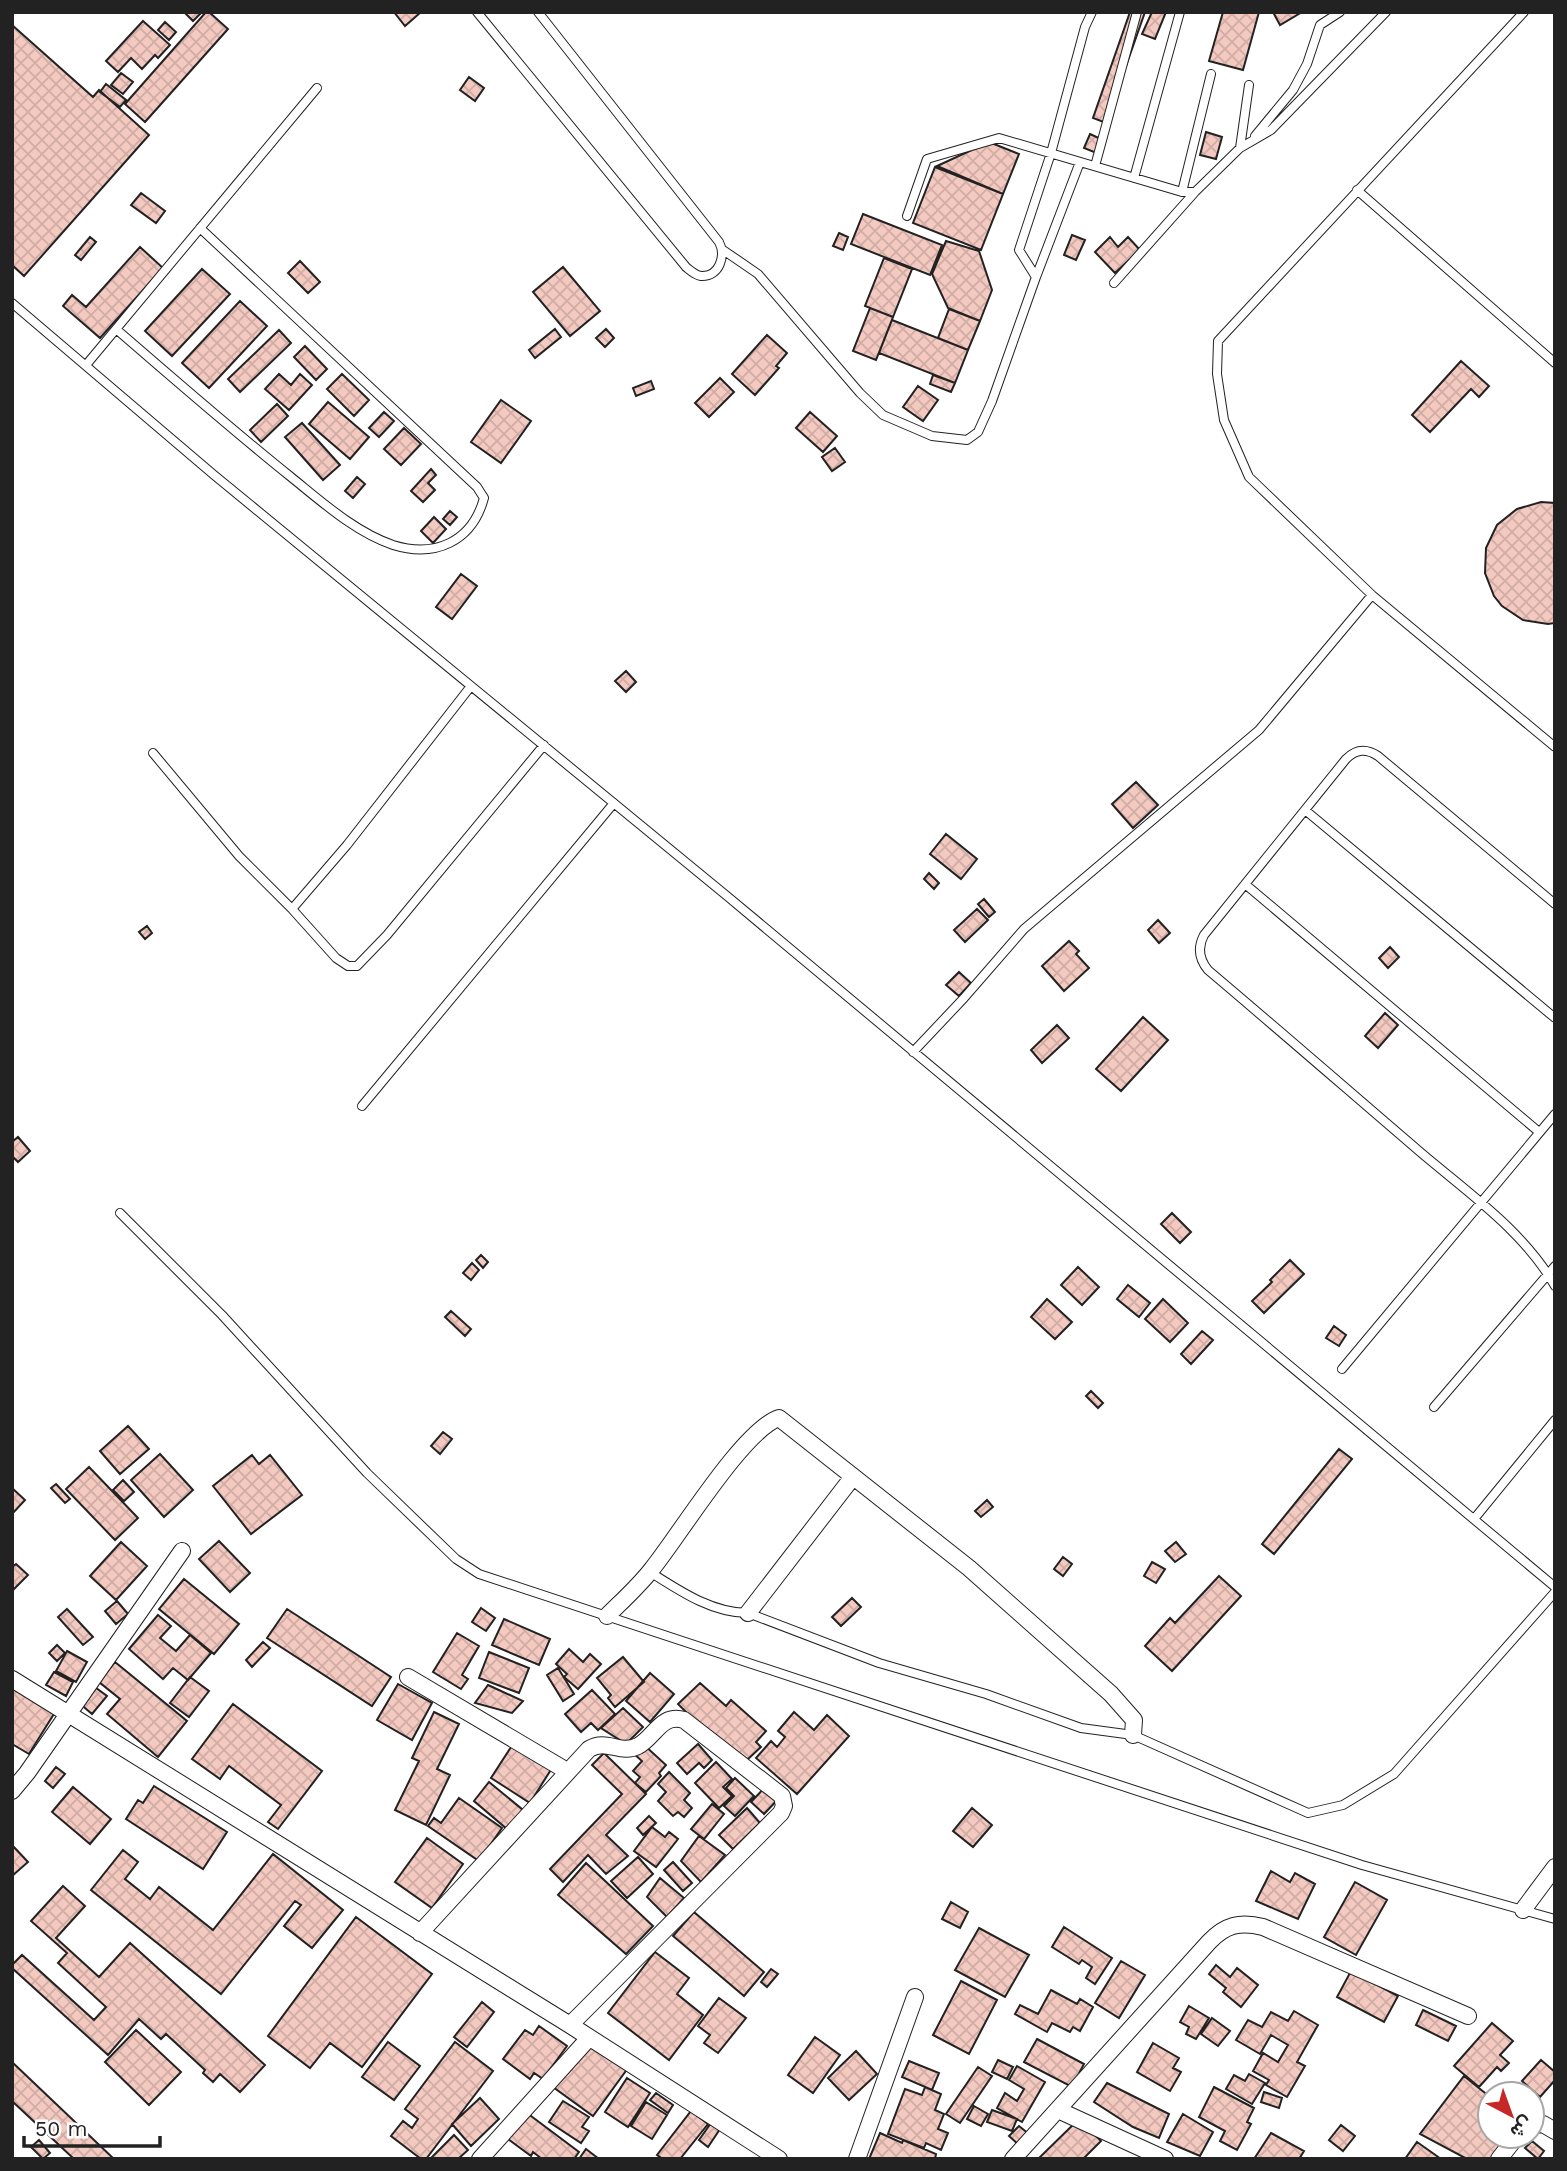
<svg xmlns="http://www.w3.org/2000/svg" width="1567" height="2171" font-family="'Work Sans',Vazirmatn,sans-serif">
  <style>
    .building { fill: url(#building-cross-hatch); stroke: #222; stroke-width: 2 }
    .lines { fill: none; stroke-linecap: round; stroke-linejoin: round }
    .lane-casing { stroke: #222; stroke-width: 10 }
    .street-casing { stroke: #222; stroke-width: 18 }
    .lane { stroke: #fff; stroke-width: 8 }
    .street { stroke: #fff; stroke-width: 16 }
  </style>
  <defs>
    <pattern id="building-cross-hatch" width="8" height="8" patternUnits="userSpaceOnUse" patternTransform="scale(1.75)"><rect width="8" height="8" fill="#f3c9c0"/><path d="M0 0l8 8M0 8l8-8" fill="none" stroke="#d0aca5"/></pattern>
  </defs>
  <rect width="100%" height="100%" fill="#fff"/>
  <path class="building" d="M184,12H202L193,21Z
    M206,12H209L228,29L145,122L125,104Z
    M394,12H421L405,26Z
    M1130,12H1145L1106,123L1093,118Z
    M1152,12H1166L1155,39L1142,34Z
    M1223,12H1259L1243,70L1209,61Z
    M1273,12H1302L1280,25Z
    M143,21L170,45L158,58L155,55L142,69L131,58L118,72L106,61Z
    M165,22L176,32L169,40L158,30Z
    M12,25L93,97L99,90L149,135L24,276L12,265Z
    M121,73L133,82L123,94L111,85Z
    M469,77L484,88L475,101L460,90Z
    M106,84L126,100L120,107L100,92Z
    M1206,132L1222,137L1216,159L1200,155Z
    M1090,134L1105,141L1099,154L1084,148Z
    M989,142L1019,154L1003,194L937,166Z
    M935,167L1003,194L981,250L913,223Z
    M141,193L165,211L156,223L131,205Z
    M863,214L942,245L930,275L851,244Z
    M839,233L848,237L843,250L833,246Z
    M1072,235L1085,240L1076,260L1064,255Z
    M90,237L96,242L81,260L75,255Z
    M1110,237L1118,247L1128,237L1140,250L1115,273L1095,252Z
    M946,241L979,251L992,290L980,321L948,308L932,274Z
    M140,247L163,268L100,338L63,306L72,295L86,307Z
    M884,258L912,269L893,317L865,306Z
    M300,261L320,282L308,293L288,273Z
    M563,267L600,311L570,336L533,292Z
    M202,269L230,294L172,356L145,331Z
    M240,301L267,326L209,388L182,363Z
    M870,308L893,317L876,360L853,351Z
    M949,309L980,321L968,350L938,338Z
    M892,320L968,350L955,383L879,353Z
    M555,329L561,337L535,358L529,350Z
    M606,329L614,338L605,347L596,338Z
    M279,330L291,343L240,392L228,379Z
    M767,335L787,353L776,366L779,368L755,395L732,374Z
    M305,346L327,369L316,380L294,357Z
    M1461,361L1489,386L1479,397L1471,389L1430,432L1412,415Z
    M279,374L291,385L300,374L312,385L289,410L265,389Z
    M342,374L369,400L354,416L327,389Z
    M933,375L955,383L951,392L930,384Z
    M720,378L734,392L709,417L695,403Z
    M651,381L654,389L636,396L633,388Z
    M918,386L938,400L923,421L903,407Z
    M501,400L531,421L501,463L471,442Z
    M328,402L369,437L350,459L309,424Z
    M277,404L288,416L261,442L250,430Z
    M384,412L394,421L379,437L369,428Z
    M810,412L837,436L823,452L796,428Z
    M302,423L340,465L323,480L285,437Z
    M404,428L421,444L401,465L384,449Z
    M835,448L845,462L832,471L822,457Z
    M431,469L436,475L428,483L435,490L423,502L411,491Z
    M357,477L365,484L353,498L345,491Z
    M1541,502L1555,503V623L1548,624L1523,620L1502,606L1494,596L1485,573L1486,548L1497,525L1517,509Z
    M450,511L457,517L450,525L443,519Z
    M434,517L446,529L433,543L421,531Z
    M461,574L477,586L452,619L436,607Z
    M626,671L636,682L626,692L615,681Z
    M1136,782L1158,805L1133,828L1112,804Z
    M946,834L977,859L961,879L930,854Z
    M929,873L939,883L934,889L924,879Z
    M984,899L995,912L989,917L978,904Z
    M977,909L988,920L965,942L954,930Z
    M1158,920L1170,933L1159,943L1148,930Z
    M147,926L152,933L145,939L139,932Z
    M1069,941L1079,951L1076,954L1089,968L1064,991L1042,966Z
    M1390,947L1399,957L1388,968L1379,958Z
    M959,972L971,983L959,996L946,985Z
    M1385,1013L1398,1025L1378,1048L1365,1036Z
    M1143,1017L1168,1040L1121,1091L1096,1069Z
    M1057,1025L1069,1038L1042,1063L1031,1050Z
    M18,1137L30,1151L18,1162L12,1156V1142Z
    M1172,1213L1191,1232L1180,1243L1161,1224Z
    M481,1255L488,1262L483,1268L476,1260Z
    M1290,1260L1304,1274L1264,1313L1252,1301L1272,1282L1270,1280Z
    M472,1263L479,1270L471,1280L463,1273Z
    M1078,1267L1099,1287L1082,1305L1061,1285Z
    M1128,1285L1150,1303L1139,1317L1117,1299Z
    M1047,1299L1072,1322L1055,1339L1031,1317Z
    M1163,1299L1188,1323L1170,1342L1145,1319Z
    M451,1311L471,1329L465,1336L445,1317Z
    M1334,1326L1346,1335L1339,1346L1326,1338Z
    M1202,1331L1213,1340L1191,1364L1181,1354Z
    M1091,1391L1103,1403L1098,1408L1086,1396Z
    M128,1426L149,1449L120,1474L100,1451Z
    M443,1432L452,1439L440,1454L431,1446Z
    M1339,1449L1352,1459L1274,1554L1262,1544Z
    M160,1454L193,1490L164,1517L131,1480Z
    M252,1455L259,1464L270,1455L302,1495L251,1534L213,1486Z
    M89,1467L138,1518L115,1540L66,1489Z
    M123,1480L134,1492L124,1501L113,1490Z
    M56,1484L70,1499L65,1503L51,1488Z
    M12,1488L25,1500L12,1514Z
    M987,1500L993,1507L981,1517L975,1511Z
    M219,1541L250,1573L230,1592L199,1559Z
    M121,1542L147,1566L116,1600L90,1576Z
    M1176,1542L1186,1554L1175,1562L1165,1551Z
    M1063,1557L1072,1564L1063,1576L1054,1569Z
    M1152,1562L1165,1569L1156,1583L1144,1576Z
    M16,1564L28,1575L12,1591V1567Z
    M1219,1576L1241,1596L1172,1671L1145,1646L1170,1618L1175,1623Z
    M184,1579L239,1624L214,1654L159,1609Z
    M852,1598L861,1607L841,1626L832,1617Z
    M117,1601L128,1614L116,1624L105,1611Z
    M481,1608L495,1618L486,1631L472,1622Z
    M67,1609L93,1637L83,1645L58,1617Z
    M287,1609L391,1677L372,1706L267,1638Z
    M158,1615L171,1626L160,1638L176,1651L190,1635L211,1653L188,1680L173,1668L163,1679L129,1649Z
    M504,1619L550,1639L539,1665L492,1645Z
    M457,1633L479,1646L462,1675L468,1679L461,1689L433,1672Z
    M263,1642L270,1648L252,1667L246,1660Z
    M57,1645L65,1653L57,1661L49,1653Z
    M569,1649L583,1662L590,1654L601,1664L578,1689L564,1677L567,1674L556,1664Z
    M67,1651L87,1662L76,1682L56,1671Z
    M489,1652L529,1668L519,1693L479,1678Z
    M623,1657L644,1682L615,1707L608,1698L611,1695L597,1678Z
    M115,1662L187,1721L158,1757L107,1714L120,1699L99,1682Z
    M558,1668L574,1694L563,1701L547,1675Z
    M54,1672L73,1682L66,1696L46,1685Z
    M650,1673L674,1694L650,1722L626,1701Z
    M190,1677L209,1691L189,1717L170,1703Z
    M12,1681L57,1709L29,1754L12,1744Z
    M700,1683L726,1706L731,1700L766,1731L756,1742L761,1747L747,1760L703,1729L678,1704Z
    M398,1684L432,1703L412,1740L377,1720Z
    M92,1685L107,1696L92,1714L78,1702Z
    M488,1685L523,1701L512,1713L475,1703Z
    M592,1690L615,1714L598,1730L591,1723L581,1732L565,1714Z
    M233,1704L322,1771L278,1829L268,1822L281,1805L229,1766L220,1779L192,1759Z
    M623,1708L643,1727L626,1744L601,1728Z
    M434,1712L459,1724L437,1769L450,1775L426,1825L395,1810L419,1761L412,1758Z
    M794,1712L814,1730L827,1715L849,1736L797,1794L756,1758L771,1741L777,1747L785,1737L778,1731Z
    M513,1744L552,1768L530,1803L491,1778Z
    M643,1744L666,1765L659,1773L661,1776L646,1792L635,1783L640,1777L633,1771L642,1761L634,1754Z
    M698,1744L712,1760L704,1768L699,1763L687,1774L677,1763Z
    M604,1753L646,1794L606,1835L628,1856L606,1874L588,1855L563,1882L550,1869L622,1794L592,1765Z
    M716,1762L732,1779L723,1787L732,1796L719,1808L695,1783Z
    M56,1767L65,1774L53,1788L45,1781Z
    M669,1772L690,1793L684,1800L692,1808L684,1817L678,1812L673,1816L658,1801L666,1792L658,1784Z
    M735,1778L754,1796L735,1816L724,1806L734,1796L726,1788Z
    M489,1782L523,1810L507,1829L474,1801Z
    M769,1783L782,1795L764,1814L751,1802Z
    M154,1786L227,1832L203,1869L126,1819L138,1800L143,1803Z
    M73,1787L111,1819L90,1844L52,1812Z
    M459,1798L502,1828L479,1861L428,1826L434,1818L441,1823Z
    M712,1804L724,1814L704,1839L691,1829Z
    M747,1808L760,1823L733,1849L719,1835Z
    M972,1808L992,1825L973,1847L953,1831Z
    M649,1816L656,1823L643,1835L637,1828Z
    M652,1827L665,1837L669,1832L678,1839L656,1867L634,1851Z
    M699,1836L725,1855L701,1882L681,1861Z
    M427,1838L463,1864L432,1908L395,1882Z
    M12,1845L28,1862L12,1876Z
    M123,1850L138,1862L125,1879L150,1899L159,1887L213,1930L273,1854L343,1910L312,1948L284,1926L301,1905L295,1901L221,1994L91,1890Z
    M638,1857L653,1874L627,1898L611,1881Z
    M673,1862L692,1883L683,1891L664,1870Z
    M586,1863L653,1926L626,1954L558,1895Z
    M1271,1871L1290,1882L1295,1873L1315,1884L1298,1919L1256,1901Z
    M660,1878L684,1898L667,1917L647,1897Z
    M1355,1882L1387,1900L1356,1955L1324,1937Z
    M63,1886L85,1906L56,1938L99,1977L130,1943L265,2065L240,2092L220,2074L213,2082L203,2073L205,2070L166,2034L161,2039L139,2019L108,2055L12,1968V1965L22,1955L94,2020L106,2007L58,1963L67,1953L31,1921Z
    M951,1902L968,1912L960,1928L942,1919Z
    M694,1912L764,1972L744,1996L673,1936Z
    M356,1917L432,1974L362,2067L330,2043L310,2068L268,2036Z
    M1064,1927L1112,1958L1095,1984L1086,1978L1092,1967L1082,1960L1079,1964L1052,1947Z
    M979,1928L1029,1955L1005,1997L955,1970Z
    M655,1952L689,1978L677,1994L703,2015L669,2060L608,2013Z
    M1121,1961L1145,1975L1119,2018L1095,2003Z
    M1216,1965L1230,1977L1237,1968L1258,1985L1241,2007L1223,1992L1226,1988L1209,1974Z
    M771,1969L778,1974L767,1987L761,1982Z
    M1351,1971L1398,1996L1384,2022L1337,1997Z
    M961,1981L997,2000L969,2054L933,2035Z
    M1051,1990L1077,2004L1080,1999L1093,2007L1080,2031L1073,2027L1070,2032L1052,2023L1047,2032L1015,2014L1020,2005L1038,2014Z
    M719,1998L746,2018L718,2053L704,2043L710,2035L698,2026Z
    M482,2002L494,2012L467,2047L454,2037Z
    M1189,2006L1209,2018L1196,2039L1186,2034L1189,2027L1180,2022Z
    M1423,2010L1456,2026L1448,2041L1416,2025Z
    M1294,2011L1318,2025L1297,2062L1305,2066L1287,2097L1266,2085L1269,2080L1253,2071L1263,2053L1278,2062L1288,2045L1271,2035L1260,2054L1236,2040L1248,2020L1262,2027L1271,2012L1288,2021Z
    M1212,2018L1230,2031L1218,2046L1201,2034Z
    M1492,2023L1513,2041L1500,2055L1509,2063L1501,2071L1497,2067L1479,2087L1454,2066Z
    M539,2026L567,2046L543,2079L534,2073L530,2079L503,2059L525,2030L533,2035Z
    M136,2030L181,2072L149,2105L105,2062Z
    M815,2037L840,2055L813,2093L788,2075Z
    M588,2039L628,2068L593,2116L553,2087Z
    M1037,2039L1084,2064L1072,2087L1024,2062Z
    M388,2042L420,2066L394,2100L362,2077Z
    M455,2042L493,2071L426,2159H421L391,2136L403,2121L412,2128L418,2119L405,2109Z
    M1153,2043L1179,2058L1173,2068L1181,2072L1170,2091L1137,2072Z
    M856,2051L877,2074L849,2100L828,2078Z
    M998,2060L1013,2067L1007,2079L992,2072Z
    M1541,2060L1555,2072V2080L1540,2097L1522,2081Z
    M909,2061L939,2073L932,2090L902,2077Z
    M12,2062L114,2159H74L12,2101Z
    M1017,2066L1045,2082L1022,2122L997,2108L1005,2093L1017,2101L1024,2089L1009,2080Z
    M978,2067L992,2076L960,2123L946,2114Z
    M1249,2074L1265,2083L1252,2104L1226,2089L1234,2075L1245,2081Z
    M1464,2076L1490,2097V2136H1508L1491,2159H1467L1420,2134Z
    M627,2078L650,2093L628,2127L605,2112Z
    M1107,2083L1169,2114L1159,2138L1133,2127L1094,2102Z
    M925,2087L941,2094L935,2110L944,2114L938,2129L948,2133L941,2150L926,2143L924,2148L888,2134L905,2089L922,2095Z
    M1214,2087L1254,2108L1247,2122L1251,2124L1237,2150L1220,2141L1225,2131L1199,2117Z
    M1264,2092L1282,2098L1279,2108L1261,2102Z
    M656,2093L673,2105L668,2113L650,2100Z
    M480,2098L499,2119L471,2146L452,2124Z
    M563,2101L589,2117L582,2127L589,2131L581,2143L549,2122Z
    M646,2102L667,2115L652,2139L631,2126Z
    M974,2106L988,2114L981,2126L967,2119Z
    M992,2110L1017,2119L1012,2131L987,2122Z
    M691,2111L708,2124L680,2159H663L657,2155Z
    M527,2113L579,2152L574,2159H542L533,2152L531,2156L508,2139Z
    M1183,2114L1213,2132L1200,2156L1167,2142Z
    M1079,2119L1101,2141L1083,2159H1038Z
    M711,2123L720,2129L708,2147L699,2140Z
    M1341,2125L1355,2136L1343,2151L1329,2140Z
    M1019,2126L1029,2134L1019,2145L1009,2136Z
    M880,2133L902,2143L903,2140L936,2154L935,2159H869Z
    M1271,2133L1304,2151L1299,2159H1254Z
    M454,2135L468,2150L458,2159H430Z
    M39,2140L50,2153L43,2159L31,2147Z
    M1532,2141L1544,2151L1538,2159L1525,2148Z
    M1417,2142L1441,2159H1405Z
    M586,2149L599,2159H579Z"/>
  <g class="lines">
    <g class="lane-casing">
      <path id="lane" d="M477,12L686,267C691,271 695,275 701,276C720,277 726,255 719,242L538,12
        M1524,12L1218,341L1217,374L1224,420L1249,477L1372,595L1555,747
        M1255,136L1293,90L1307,64L1320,25L1340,12
        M1240,148L1249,85
        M1095,166L1137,12
        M1134,178L1180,12
        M1357,190L1555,363
        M1182,192L1211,74
        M907,216L927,159L999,138L1182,192H1195L1240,148L1271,130L1386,12
        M723,250L758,274L860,393L883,415L932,436L967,440L978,432L992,401L1036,277L1019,250L1051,153L1085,27L1092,12
        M1036,277L1080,162
        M1114,283L1195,192
        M12,303L214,475L727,896L1555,1587
        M116,329C174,379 231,429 291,477C322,502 355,532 393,545C435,558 472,542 484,498L477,487L200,228
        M86,365L317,88
        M153,753L239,856L292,909L336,958L348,966H357L387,935L544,745
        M1305,810L1555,1018
        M1245,884L1539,1132
        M1555,904L1378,756C1366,748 1356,749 1346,759L1204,935C1197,948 1199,959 1208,970C1279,1030 1349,1091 1419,1151C1467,1192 1524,1231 1555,1286
        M292,909L347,845L471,686
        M913,1052L964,998L1024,929L1259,730L1372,595
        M362,1106L614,803
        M120,1213L222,1315L367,1473L456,1559L479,1574L1362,1865L1555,1919
        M1342,1369L1555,1114
        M1434,1407L1555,1266
        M1474,1519L1555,1420
        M650,1572C680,1591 712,1613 748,1613L879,1663L986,1694L1081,1728L1133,1735L1308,1813L1343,1805L1394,1774L1555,1592"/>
    </g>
    <g class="street-casing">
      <path id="street" d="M748,1613L852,1478
        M607,1616C622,1601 639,1586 652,1569C679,1536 743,1430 779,1418L969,1568L1111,1694L1134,1720L1133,1735
        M408,1677L567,1771
        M12,1679L570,2025L779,2159
        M12,1791L27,1773L182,1551
        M1523,1910L1555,1867
        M420,1933L589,1749C607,1738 620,1755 638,1746C655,1737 661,1713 684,1720L782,1796L784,1806L781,1813L570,2025
        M1058,2110L1165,2159
        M1532,2125L1543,2124L1555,2131
        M480,2159L589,2038
        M857,2159L915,1997
        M1013,2159L1209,1942C1225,1925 1240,1921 1263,1927L1468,2016
        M1499,2159L1517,2136"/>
    </g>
    <use href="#lane" class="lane"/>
    <use href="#street" class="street"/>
  </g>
  <rect width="1567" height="2171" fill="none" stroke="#222222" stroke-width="28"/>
  <g transform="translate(1511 2115) rotate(139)"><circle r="33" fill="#ffffff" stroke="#a7a7a7" stroke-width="2"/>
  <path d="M0-5L12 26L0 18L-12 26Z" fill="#c62828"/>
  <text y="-10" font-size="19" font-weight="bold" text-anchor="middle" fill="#222222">ش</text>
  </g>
  <path d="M24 2136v10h136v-10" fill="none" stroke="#222222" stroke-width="3.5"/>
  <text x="35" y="2136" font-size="21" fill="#222222" stroke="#ffffff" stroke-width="5" paint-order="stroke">50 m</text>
</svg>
